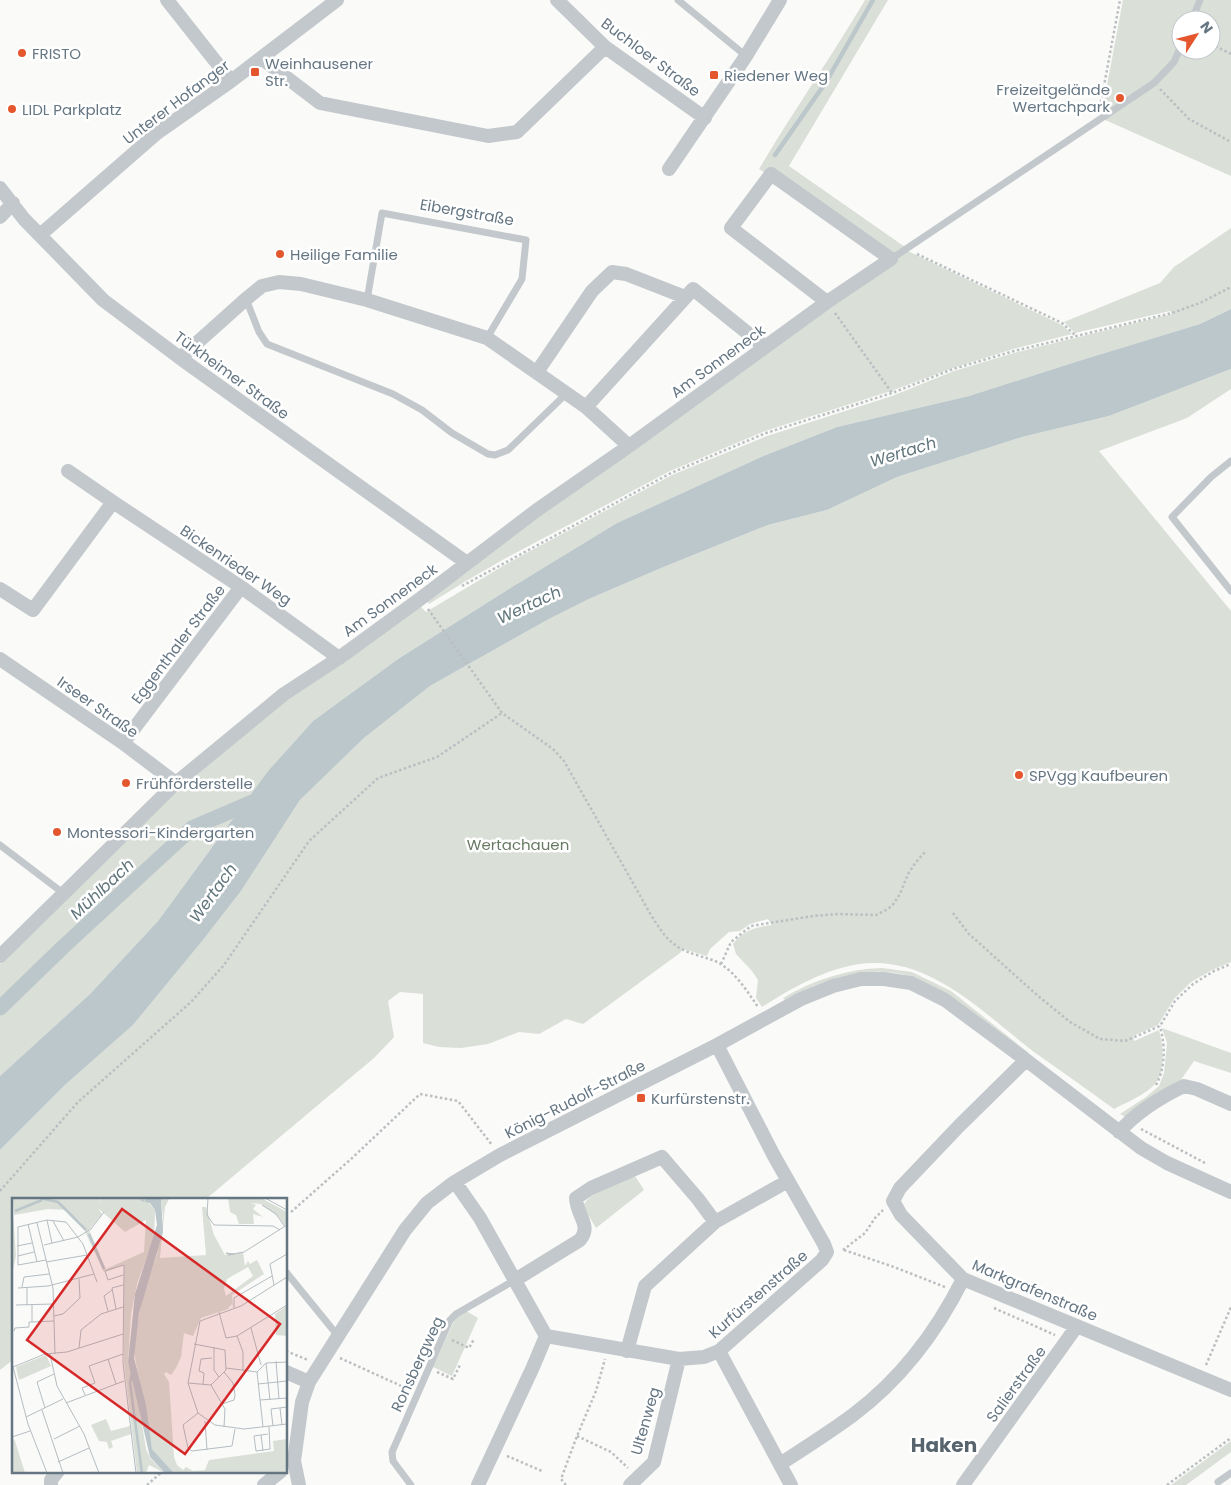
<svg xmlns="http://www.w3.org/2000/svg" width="1231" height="1485" font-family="Poppins,sans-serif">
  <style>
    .green { fill: #dadfd7; fill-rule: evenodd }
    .water { fill: #bbc7cb }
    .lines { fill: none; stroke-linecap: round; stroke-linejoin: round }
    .stream { stroke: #bbc7cb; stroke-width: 4.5 }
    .canal { stroke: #bbc7cb; stroke-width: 15 }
    .path { stroke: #bbbfc2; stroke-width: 2.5; stroke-dasharray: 2.5 2.5; stroke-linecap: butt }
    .lane { stroke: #c3c8cc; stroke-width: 7 }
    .street { stroke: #c3c8cc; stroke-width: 14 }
    .poi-dot { fill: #e4572e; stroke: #fff; stroke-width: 2 }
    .labels { text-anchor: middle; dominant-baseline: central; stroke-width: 5; stroke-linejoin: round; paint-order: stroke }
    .poi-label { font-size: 15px; fill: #657683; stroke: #fff; text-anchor: start }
    .street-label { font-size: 15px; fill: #657683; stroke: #fff }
    .park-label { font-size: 15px; fill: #687a64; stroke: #fff }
    .water-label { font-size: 16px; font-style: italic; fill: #60757c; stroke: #fff }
    .district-label { font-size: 20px; font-weight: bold; fill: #57646e; stroke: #fff }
    .inset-river { fill: none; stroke: #bbc7cb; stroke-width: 2.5 }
    .inset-road { fill: none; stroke: #b5bdc2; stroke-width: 1 }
    .view { fill: #d62828; fill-opacity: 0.15; stroke: #d62828; stroke-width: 2.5 }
    .inset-edge { fill: none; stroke: #657683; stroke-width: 2.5 }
  </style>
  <rect width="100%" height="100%" fill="#fafaf8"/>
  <path class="green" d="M865,0H888L789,166L905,247L891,256L759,169C793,112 831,57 865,0Z
    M1123,0H1231V176L1103,119L1101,117ZM1181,20H1211V50H1181Z
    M1231,228V309L1200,324L1085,359L969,396L837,427L761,457L617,523L512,587L398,659L313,721L268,771L158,921L90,994L0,1076V964L67,897L180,789L288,698L420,606L426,612L508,563L672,475L767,436L892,396L954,371L1014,353L1172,314L1170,311L1075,333L1064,322L1160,283L1174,267Z
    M908,251L1062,325L1072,334L1013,349L953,368L891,391L765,431L670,471L506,558L466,581L429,604L425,598Z
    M1231,369V389L1187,418L1099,451L1231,611V962L1212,970L1191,982L1174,999L1158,1025L1133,1036L1134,1041L1159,1030C1163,1045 1166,1071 1155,1084C1145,1095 1127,1102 1114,1109C1088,1090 1061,1071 1034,1052C983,1013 929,954 859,964C823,970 792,988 762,1007L756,998L758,980L752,971L736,954L733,944C743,930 756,927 772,925L768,919L750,924L740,931L729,932L710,949L707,956L683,949L680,953L583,1024L566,1019L539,1034L519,1032L488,1044L461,1048L439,1047L423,1043V994L400,992L388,1001L394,1037L374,1058L206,1199H14V1359L0,1370V1150L66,1084L133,1025L203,940L241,891L300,800L364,738L430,686L547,620L591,598L666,566L768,525L827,510L897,477L1022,437L1109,416Z
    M882,968L912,972L951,991L1029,1053L1027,1056C995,1031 964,1003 927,984C922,981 916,977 910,976C866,964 823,980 785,1000L783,998C814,980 846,969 882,968Z
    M1162,1028L1231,1053V1073L1194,1061L1178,1084L1127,1118L1120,1114L1146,1097L1159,1086L1164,1073L1167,1043Z
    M635,1176L644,1190L596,1228L583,1206C589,1192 621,1182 635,1176Z
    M466,1311L478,1318L452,1376L433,1367L454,1321L458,1316Z
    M1231,1441V1452L1186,1485H1171Z"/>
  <path class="water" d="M1231,309V369L1109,416L1022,437L897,477L827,510L768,525L666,566L591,598L547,620L430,686L364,738L300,800L241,891L203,940L133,1025L66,1084L0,1150V1076L90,994L158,921L268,771L313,721L398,659L512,587L617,523L761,457L837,427L969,396L1085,359L1200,324Z"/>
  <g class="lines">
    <path class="stream" d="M775,155L826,82L873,0"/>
    <path class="canal" d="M0,1008L63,947L192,828L259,799"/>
    <path class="path" d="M1211,44L1231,54
      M1160,89L1189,119L1231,142
      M1100,107L1120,0
      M917,254L1062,323L1075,335
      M835,313L892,393
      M462,586L671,473L766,433L892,393L953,369L1014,351L1172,313L1200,303L1231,287
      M428,609L502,713L553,749L564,761L651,915C664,936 672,948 697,955C705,958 712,959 719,963C736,973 747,991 758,1007
      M953,913L969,934L1037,995L1070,1022L1100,1039L1125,1041L1160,1026L1175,1001L1193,984L1214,971L1231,964
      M721,964L731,942L751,926L813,916L838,914L876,915L886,910L892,906L900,894L908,874L916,862L926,851
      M1156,1085C1166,1067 1165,1045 1160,1026
      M1141,1129L1205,1163
      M0,1191L78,1102L191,1002L224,965L309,841L378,778L437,757L502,713
      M291,1212L351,1159L420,1094L458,1101L492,1145
      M843,1250L865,1233L875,1218L883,1210
      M844,1250L894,1267L945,1287
      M994,1308L1055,1335
      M452,1340L469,1348L474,1339
      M286,1351L308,1360
      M340,1358L410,1390
      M1206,1365L1231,1307
      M437,1372L453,1379L460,1365
      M577,1436L611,1452L628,1468
      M507,1456L542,1471
      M147,1485L163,1471
      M566,1485L561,1479L577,1436L596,1391L605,1359
      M1167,1485L1231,1438"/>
    <path class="lane" d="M678,0L746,56
      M1192,20L1200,0
      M891,259L1154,83L1174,62L1181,46
      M246,299L259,332L267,344L393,394L422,410L452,433L488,454L495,455L508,450L567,393
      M367,300L382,213L526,240L522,279L487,338
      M1231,461L1211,477L1172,517L1231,591
      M0,845L63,893
      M286,1272L338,1336
      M1218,1482L1231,1473
      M411,1485L393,1461L392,1452L450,1320L456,1314L515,1280"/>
    <path class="street" d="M167,0L231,81
      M557,0L605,47L705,118
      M261,58L320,103L488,136L517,132L605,47
      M669,169L746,56L780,0
      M0,188L24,219L103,300L180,358L467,563
      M0,217L13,203
      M40,235L157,133L231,81L337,0
      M180,358L246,299L262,286L279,282L301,284L367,300L487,338L586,407L629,446
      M537,372L592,291L612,272L626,274L685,297
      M586,407L693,289L765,347
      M68,471L113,502
      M0,589L33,610L113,502L241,587L339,658
      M0,659L123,743L176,783
      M123,743L241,587
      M0,956L176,783L284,694L339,658L420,599L537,510L629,446L827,302L891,259L771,174L731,228L827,302
      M1026,1060L959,1126L900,1188L893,1201L901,1215L963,1279L1231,1390
      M1119,1132C1136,1113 1161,1097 1184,1086L1197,1089L1231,1104
      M455,1182L480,1218L546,1336
      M515,1280L580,1240C592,1225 577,1217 576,1198L591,1188L662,1157L698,1199L715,1222
      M546,1336L679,1359L704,1357L719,1351L822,1260L827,1252L824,1244L774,1156L717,1045
      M627,1351L645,1286L715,1222L788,1181
      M719,1351L791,1485
      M286,1372L309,1382
      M780,1464C805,1448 830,1432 853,1415C901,1379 937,1331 963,1279
      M51,1485V1480L58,1471
      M264,1485L281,1471
      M299,1485L294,1461L302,1402L309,1382L405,1230L427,1203L453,1183L500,1155L717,1045L801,999L833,986L861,979H884L911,983L945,1000L1026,1060L1141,1148L1167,1163L1231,1192
      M478,1485L533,1367L546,1336
      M630,1485L654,1462L679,1359
      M963,1485L1077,1326"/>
  </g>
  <g class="poi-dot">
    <circle cx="22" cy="53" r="5"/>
    <rect x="250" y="67" width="10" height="10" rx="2.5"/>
    <rect x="709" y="70" width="10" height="10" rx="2.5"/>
    <circle cx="1120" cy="98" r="5"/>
    <circle cx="12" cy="109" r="5"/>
    <circle cx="280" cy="254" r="5"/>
    <circle cx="1019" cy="775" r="5"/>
    <circle cx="126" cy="783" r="5"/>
    <circle cx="57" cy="832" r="5"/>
    <rect x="636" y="1093" width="10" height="10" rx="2.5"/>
  </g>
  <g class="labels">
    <g class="poi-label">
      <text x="32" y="53">FRISTO</text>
      <text x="265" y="63">Weinhausener<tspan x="265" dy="17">Str.</tspan></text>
      <text x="724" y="75">Riedener Weg</text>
      <text x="1110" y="89" text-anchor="end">Freizeitgelände<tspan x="1110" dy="17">Wertachpark</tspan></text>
      <text x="22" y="109">LIDL Parkplatz</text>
      <text x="290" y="254">Heilige Familie</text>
      <text x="1029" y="775">SPVgg Kaufbeuren</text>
      <text x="136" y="783">Frühförderstelle</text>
      <text x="67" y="832">Montessori-Kindergarten</text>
      <text x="651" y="1098">Kurfürstenstr.</text>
    </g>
    <g class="street-label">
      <text transform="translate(651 57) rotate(37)">Buchloer Straße</text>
      <text transform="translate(176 102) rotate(-37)">Unterer Hofanger</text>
      <text transform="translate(467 212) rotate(10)">Eibergstraße</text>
      <text transform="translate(718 361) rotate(-36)">Am Sonneneck</text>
      <text transform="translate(232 375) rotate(36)">Türkheimer Straße</text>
      <text transform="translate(236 565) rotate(34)">Bickenrieder Weg</text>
      <text transform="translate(390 600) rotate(-36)">Am Sonneneck</text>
      <text transform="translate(178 644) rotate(-53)">Eggenthaler Straße</text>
      <text transform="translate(98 707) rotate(35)">Irseer Straße</text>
      <text transform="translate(575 1099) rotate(-27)">König-Rudolf-Straße</text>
      <text transform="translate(1035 1290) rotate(23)">Markgrafenstraße</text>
      <text transform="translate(758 1294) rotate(-41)">Kurfürstenstraße</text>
      <text transform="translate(417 1364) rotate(-65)">Ronsbergweg</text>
      <text transform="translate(1016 1384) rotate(-54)">Salierstraße</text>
      <text transform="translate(645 1421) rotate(-74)">Ultenweg</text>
    </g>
    <g class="park-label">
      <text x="518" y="844">Wertachauen</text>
    </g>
    <g class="water-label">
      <text transform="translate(903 452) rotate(-17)">Wertach</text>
      <text transform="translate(529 605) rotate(-25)">Wertach</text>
      <text transform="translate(102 889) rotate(-43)">Mühlbach</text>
      <text transform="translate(213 893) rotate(-54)">Wertach</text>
    </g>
    <g class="district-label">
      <text x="944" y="1445">Haken</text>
    </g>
  </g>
  <g transform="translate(12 1198)">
    <rect width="275" height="275" fill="#fafaf8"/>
    <path d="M0,0L4,58L0,76ZM1,0H89L87,5L90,0H133L143,12L142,39L125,86L119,116L116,164L125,196L134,251L138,260L153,275L137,267L134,275H125L112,165V67L92,74L69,25L54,12L36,11L2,17ZM86,10L113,34L134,22L132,54L94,71L77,32L90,16ZM149,0L157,1L153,9L148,60L194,57L190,9H194L202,37L213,57L231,54L233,68L236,63L238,66L245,62L252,76L220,97L221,108L220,106L215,111L219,110L189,120L181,138L172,135L169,159L164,170L159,177L154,174L152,176L157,184L162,259L165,267L171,272L174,269L181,273L193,272L197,262L262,253L261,243L275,241V275H162L140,251L121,149L130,101L145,56L151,21ZM236,69L241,78L214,98L212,91L215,81ZM216,0H249L275,14V26L272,27L267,19L249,6L239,5L244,7L241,11L251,19L241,16L242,26H227L224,17L218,14ZM275,108V138L264,137L263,116ZM34,157L39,168L7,182L4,169ZM94,221L99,233L118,228L119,236L99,243L101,249L97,251L95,244L87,243L79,227ZM0,239L3,243L13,275L0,274Z" fill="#dadfd7" fill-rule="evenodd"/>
    <path d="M130,0L133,4V0H149L151,34L127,115L122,160L134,207L140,251L162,275H153L138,259L116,164L123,96L145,27L143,12L138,5L129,3Z" fill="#bbc7cb"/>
    <path class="inset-river" d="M28,0L46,4L74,32M3,13L30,2M77,36L92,71M120,175L118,185L130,275"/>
    <path class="inset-road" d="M196,0L195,17L202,27L261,28L268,32M253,0L275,12M250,7L264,16L273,29M35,22L40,45M41,23L52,43M25,25L41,90L43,156M16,26L25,64M32,47L66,39L79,31L92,14M5,48L20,45M222,56L214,55L217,57L232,54L275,27M6,58L22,54M34,62L6,67V29L35,22L54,24L71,46L85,84M34,64L75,57M111,77L96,82L93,73L112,67L111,165L124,275M275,79L229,108L188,123L176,185L186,215L203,227L232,231L275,226M262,87L258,66L275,56M10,89L12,79L37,76M15,89V107M6,90L36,88L82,76M20,106V124L42,123M4,107L41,106M222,110V100L260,78M104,111L100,90L111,87M96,113L92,98L100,92M207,114L214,140L225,138L275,107M42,118L51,116L68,100L67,81M239,130L249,167M2,133L3,130L17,129V124H20M225,138L231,154V172M182,146L213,152L214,172L199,187M202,149V172L207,179M67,150L69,132L89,116L111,109M38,156L45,188L72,236L87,275M96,161L104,186M264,163L267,201M0,165L16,226L35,275M254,165L258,202M1,169L33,156L55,154L111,136M214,170L245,174M176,185L199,187M191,186L192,175L187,173L189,161L200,160M246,186L275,183M199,187L213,211L212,229M73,197L70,190L83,185L77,168L111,156M248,202L275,200M54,205L112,183M210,206L222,202L223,197L221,185L212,174M33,210L25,184L42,176M268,210L270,227M30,212L51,275M186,215L171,227L176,250L180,253L220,248L223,231M14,219L51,201M193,223L195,252M261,228L259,211L275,209M251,229L245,174L254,165L275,164M256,236L242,238L244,253L258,251L257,228M249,237L251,253M0,239L18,233M42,241L68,228M46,264L77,250"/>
    <path class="view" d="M110,11L268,126L173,256L15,142Z"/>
    <rect width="275" height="275" class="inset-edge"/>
  </g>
  <g transform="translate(1196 35) rotate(54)"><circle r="24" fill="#ffffff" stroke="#c1c8cd"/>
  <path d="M0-4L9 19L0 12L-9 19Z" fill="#e4572e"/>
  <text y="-8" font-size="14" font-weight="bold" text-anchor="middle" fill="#657683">N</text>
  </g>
</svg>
